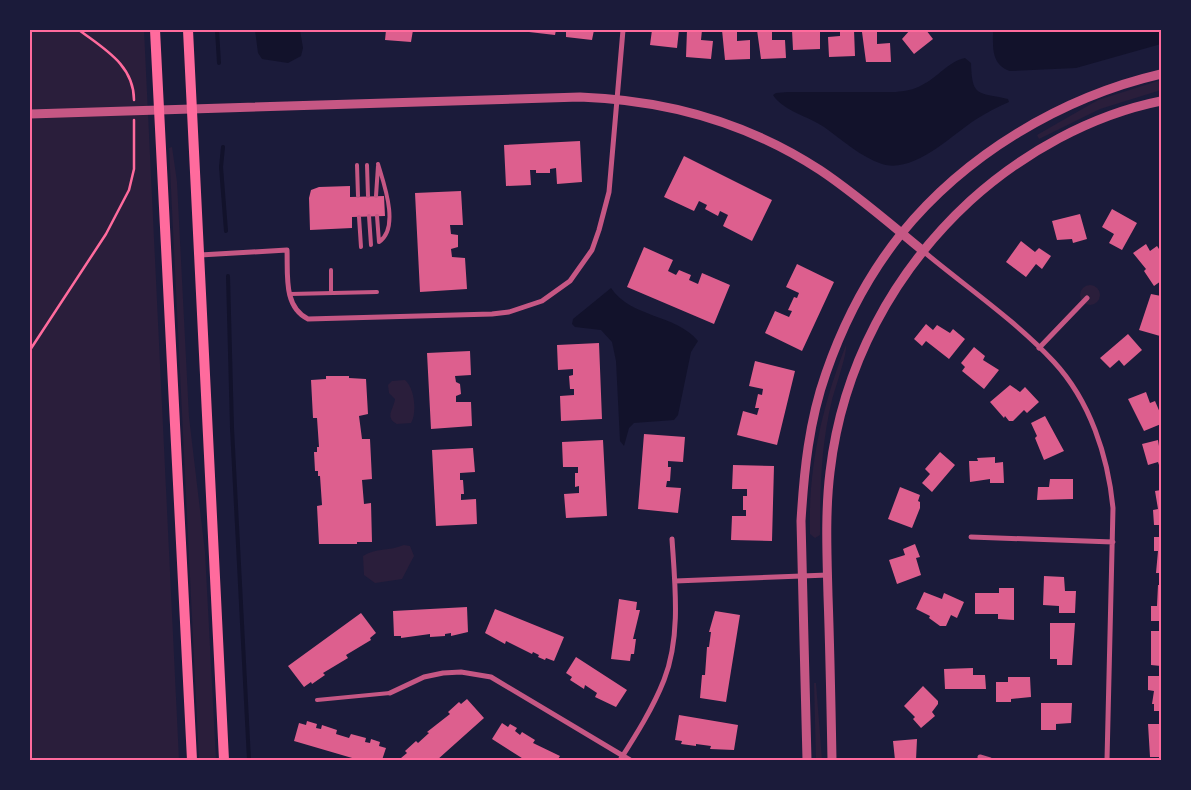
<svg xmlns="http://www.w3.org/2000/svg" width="1191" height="790" font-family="'Source Sans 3',sans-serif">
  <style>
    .green { fill: #2a1e3b }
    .water { fill: #12122b }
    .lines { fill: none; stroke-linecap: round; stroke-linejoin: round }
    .stream { stroke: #12122b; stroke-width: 4 }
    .building { fill: #dd5f8e }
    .path { stroke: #ff6b9d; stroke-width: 2.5 }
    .service { stroke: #c65784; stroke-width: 4 }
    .minor { stroke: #c65784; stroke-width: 5 }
    .tertiary { stroke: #c65784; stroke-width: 9 }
    .secondary { stroke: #ff6b9d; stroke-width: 10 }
    .neatline { fill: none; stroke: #ff6b9d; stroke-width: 2 }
  </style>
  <rect width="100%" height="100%" fill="#1b1b3a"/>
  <path class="green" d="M30,30H144L179,760H30Z
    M1161,80V90L1100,109L1039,139L1037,135L1098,100Z
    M172,147L177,182L189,417L205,552L216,760H199L169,148Z
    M1080 295a10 10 0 1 1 20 0a10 10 0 1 1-20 0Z
    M846,345C848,351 835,389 832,400C821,444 820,490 820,535L815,538L810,534C808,468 822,406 846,345Z
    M405,380C415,388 417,414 411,423L397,424C384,417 394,409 395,399L389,393L388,385L392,381Z
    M404,545L410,546L414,556L402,579L375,583L364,575L363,556C375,548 390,551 404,545Z
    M814,683H816L822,760H816Z"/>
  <path class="water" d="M255,30H300L303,48L301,56L288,63L262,59L258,53Z
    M993,30H1161V44L1076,68L1010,71C991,64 993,48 993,30Z
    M965,58L971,63C972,97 977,92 1008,99L1009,102C997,107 986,113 975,120C951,136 913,174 882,164C861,157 842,140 824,127C810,117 783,111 773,95L776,93L788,92H896C904,91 914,90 922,85C937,78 949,61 965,58Z
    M611,288C631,318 676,314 698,341L691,352L678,415L674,420L634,423L629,428L624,446L620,441L616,361L612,342L601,330L575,327L572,324L573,319Z"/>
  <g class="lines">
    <path class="stream" d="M217,30L219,63
      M223,147L221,167L226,231
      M228,276L232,428L249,760"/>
  </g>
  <path class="building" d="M386,30H413L411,42L385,40Z
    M529,30H556L555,35L529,32Z
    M566,30H594L592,40L566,37Z
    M652,30H679L677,48L650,45Z
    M687,30H702L701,40L713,41L711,59L686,57Z
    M722,30H737V41L750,40V59L725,60Z
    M757,30H772V40H785L786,58L761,59Z
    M792,30H820V49L793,50Z
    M840,30H854L855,56L829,57L828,37L840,36Z
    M910,30H926L933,39L914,54L902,39Z
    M862,32H877V44L890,43L891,62H866Z
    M580,141L582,182L557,184L556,168L550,169V173H536V170H530L531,185L506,186L504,145Z
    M684,156L772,200L752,241L723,226L728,215L720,211L718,216L705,209L707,205L699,201L694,211L664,197Z
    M350,186V197L384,196L385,216L352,217V228L310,230L309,198L311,190L319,187Z
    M461,191L463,225H450L451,234L458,235V247L451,249L452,257L465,258L467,289L420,292L415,193Z
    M1112,209L1137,223L1122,250L1109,243L1114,234L1102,227Z
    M1080,214L1087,239L1073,243L1072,239L1057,240L1052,221Z
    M1021,241L1035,252L1039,248L1051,256L1042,269L1036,264L1026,277L1006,262Z
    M1146,244L1150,251L1157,246L1161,252V281L1154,286L1144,271L1146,269L1133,253Z
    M644,247L673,260L668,271L676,275L679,270L691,275L689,280L698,284L702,273L730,285L714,324L627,287Z
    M797,264L834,282L802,351L765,333L775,311L789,317L792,311L788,310L794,297L797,298L799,293L786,287Z
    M1151,294L1161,296L1160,336L1139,330Z
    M926,324L933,330L937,325L950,333L953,329L965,339L949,359L926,341L922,346L914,339Z
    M1128,334L1142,350L1124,366L1119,360L1110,368L1100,358Z
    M599,343L602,419L561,421L560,396L574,395V389H570L569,376L573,375V369L558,370L557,345Z
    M974,347L985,356L983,360L999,370L984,389L962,371L965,367L961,363Z
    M470,351L471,375L455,376L456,382L460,384L461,394L456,396V402H471L472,426L431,429L427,353Z
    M755,361L795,371L777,445L737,435L743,411L757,415L759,408H755L758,394L762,395L763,389L749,386Z
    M326,376H349V378L366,379L368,414L359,416L362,439H370L372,479L362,480L364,504L371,503L372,542H357V544H319L317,506L322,505L320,476H318V471H315L314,452H317V447H319L317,418H313L311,380L326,379Z
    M1010,385L1020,392L1025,387L1039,402L1027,413L1024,410L1013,421H1009L1005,416L1004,418L990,402Z
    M1146,392L1150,403L1155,401L1161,415V424L1144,431L1128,399Z
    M1045,416L1064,451L1044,460L1035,438L1037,436L1031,423Z
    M644,434L685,437L683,462L668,461V467H671L670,481H667L666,487L681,488L678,513L638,509Z
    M603,440L607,516L566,518L564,494L579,493V486L575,487V473H578V467H563L562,442Z
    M1158,440L1159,446L1161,445L1160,468L1158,462L1148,465L1142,444Z
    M473,448L475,472L460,473V480H463L464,494H461V500L476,499L477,524L436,526L432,450Z
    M940,452L955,465L932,492L922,483L930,474L925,469Z
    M995,457V463L1003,462L1004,483H990V479L970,482L969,461H978L977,458Z
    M733,465L774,466L772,541L731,540L732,516H746V510H743V496H747V489H732Z
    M1050,479H1073V499L1037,500L1038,487H1049Z
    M900,487L920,495L918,501L920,502V508L912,528L888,519Z
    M1161,490V525H1154L1153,510L1158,509L1155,491Z
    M1154,537H1161V573H1156L1158,551H1154Z
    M915,544L920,557L916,558L921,575L897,584L889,560L905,555L903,549Z
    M1044,576L1064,577L1065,591H1076L1075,613H1059V606L1043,605Z
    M1158,585H1161V621H1151V606H1157Z
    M999,588H1014V620L998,619V614H975V593H999Z
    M924,592L942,599L944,593L964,602L957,618L951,615L946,626H940L929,618L930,616L916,609Z
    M619,599L637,602L636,610H640L633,639H636L634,654H631L630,661L611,659Z
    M467,607L468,632L451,636V633L445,634V636L430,637V634L401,638V636H394L393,611Z
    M495,609L564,637L554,661L546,658L545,660L538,657L539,655L533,652L532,654L506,641L505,644L485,633Z
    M715,611L740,615L726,702L700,698L702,675H705L707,647H709L711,632H709Z
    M361,613L376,633L370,638L371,640L346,655L348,658L323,673L325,675L312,684L311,682L304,687L288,666Z
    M1050,623H1075L1072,665H1057V659H1050Z
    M1151,631H1161V666L1151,665Z
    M576,657L627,690L616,707L595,697L597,693L585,685L584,689L570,680L572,677L566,673Z
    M973,668V675H985L986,689H945L944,669Z
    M1148,676H1161V711H1154V704H1152L1154,691L1148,690Z
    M1008,677H1030L1031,697L1011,699V702H996V682H1008Z
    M923,686L938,701V704L932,712L935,716L921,728L913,719L915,717L904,706Z
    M467,699L484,718L437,760H403L401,758L407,753L405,751L416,741L418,743L429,733L427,732L450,714L448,712L459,702L461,704Z
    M1041,703H1072L1071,723L1056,724V730H1041Z
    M679,715L738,725L734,750L710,749L711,746L696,744V746L681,744L682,741L675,740Z
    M307,721L317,724L316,728L321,729L322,725L337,730L336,734L349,738L351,734L366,738L365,742L370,743L371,739L380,742L379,746L386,748L382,760H359L294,741L299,723L306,725Z
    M502,723L508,727L510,724L517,728L515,731L520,735L522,732L535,740L533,743L560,756L558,759L560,760H525L492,739Z
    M1148,724H1161V757H1150Z
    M917,739L916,760H895L893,741Z"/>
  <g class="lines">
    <path class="path" d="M79,30C104,49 134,65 134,100
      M30,350L106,234L129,190L134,169V120"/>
    <path class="service" d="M378,164C384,184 400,228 379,242
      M357,165L358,196
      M367,165L368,196
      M376,196L378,166
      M369,216L371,245
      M377,216L379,242
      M359,217L361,247
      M331,270V293
      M290,294L377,292
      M317,700L390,693"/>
    <path class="minor" d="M923,251C966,287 1015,320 1054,362C1090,401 1108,456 1113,508L1107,760
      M200,255L287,250C288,274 283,307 308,319L492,314L509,312L542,301L570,281L592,250L599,230L609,192L623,30
      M1039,348L1087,298
      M971,537L1113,542
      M675,581L828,575
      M390,693L424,677L443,673L461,672L491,677L630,760
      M980,757L990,760
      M620,760C636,735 653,708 664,680C681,637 675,585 672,539"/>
    <path class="tertiary" d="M30,114L580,97C666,100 748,123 820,170C856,194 889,223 922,250
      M807,760L801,521C804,471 809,421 826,373C843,324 869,274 901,234C966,154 1062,97 1161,74
      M832,760C831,705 830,650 828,596C827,555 825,513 830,472C842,367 893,272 970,201C1023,153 1091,115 1161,101"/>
    <path class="secondary" d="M155,30L192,760
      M188,30L224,760"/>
  </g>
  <rect width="1191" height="790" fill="none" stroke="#1b1b3a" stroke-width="62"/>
  <rect x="31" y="31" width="1129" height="728" class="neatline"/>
</svg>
